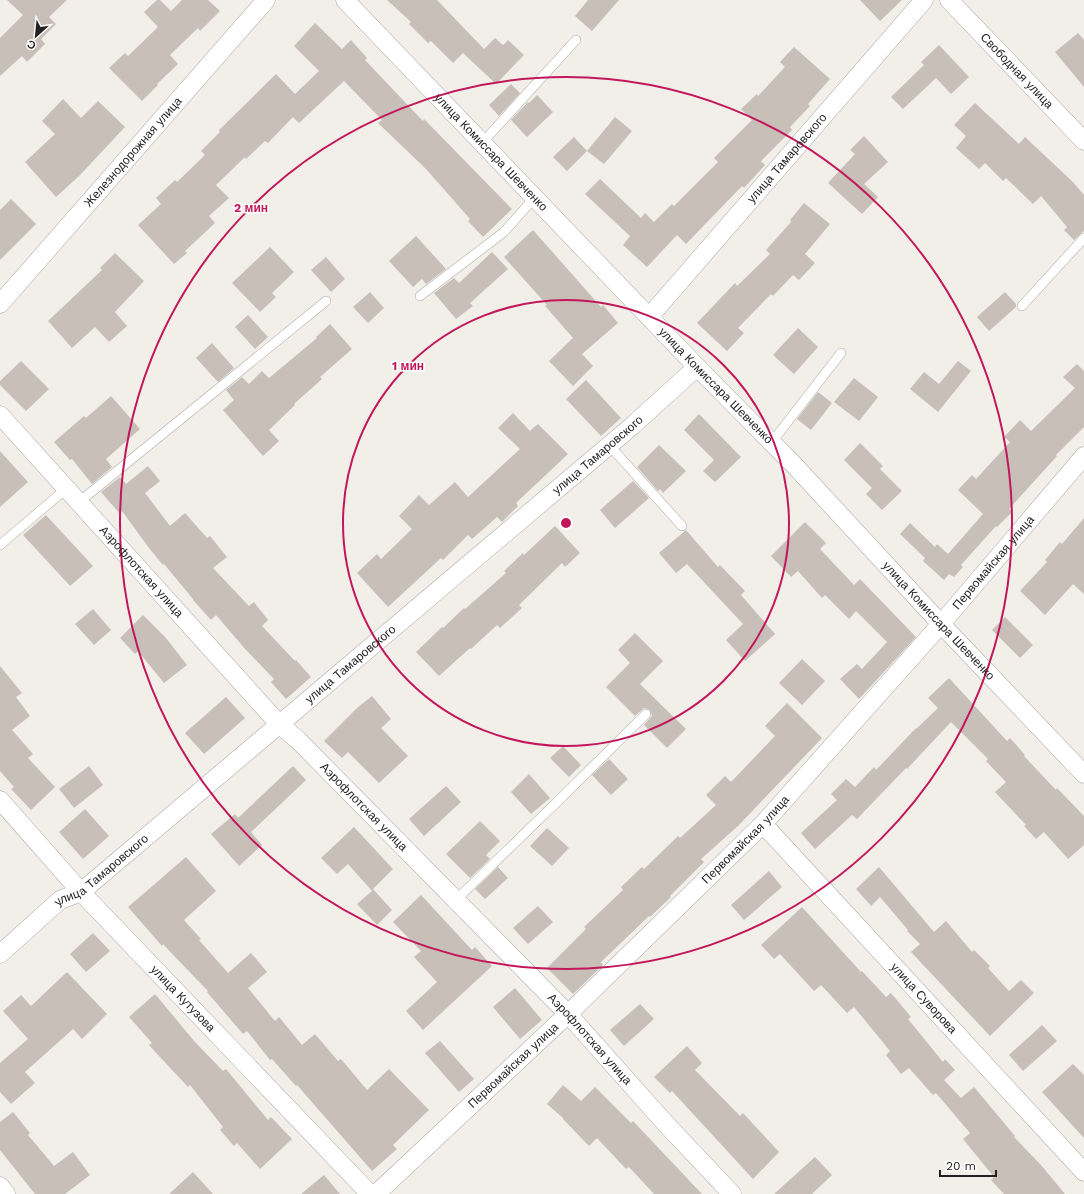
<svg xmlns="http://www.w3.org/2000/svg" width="1084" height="1194" font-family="'Work Sans',sans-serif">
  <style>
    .building { fill: #c7bfb8 }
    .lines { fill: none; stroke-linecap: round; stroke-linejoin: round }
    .service-casing { stroke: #a9a9a9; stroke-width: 10 }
    .minor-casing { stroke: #a9a9a9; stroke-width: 19 }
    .service { stroke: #fff; stroke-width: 9 }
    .minor { stroke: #fff; stroke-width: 18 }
    .ring { fill: none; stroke: #c2185b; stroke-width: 2 }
    .labels { text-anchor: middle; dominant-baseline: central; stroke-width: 3; stroke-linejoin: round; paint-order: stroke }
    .street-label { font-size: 12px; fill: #222; stroke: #fff }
    .centre { fill: #c2185b; stroke: #fff; stroke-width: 2 }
    .ring-label { font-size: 12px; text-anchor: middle; font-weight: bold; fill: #c2185b; stroke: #fff; stroke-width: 3; stroke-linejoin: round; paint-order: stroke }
  </style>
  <rect width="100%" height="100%" fill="#f2efe9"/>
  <path class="building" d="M7,0H67L49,17L56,24L41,39L45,44L27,62L22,56L0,76V38L23,15Z
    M157,0H160L171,11L182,0H208L220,11L200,31L198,28L170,55L178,64L157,84L158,85L142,101L109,68L125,53L128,56L158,27L144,12Z
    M387,0H437L484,49L495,38L503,45L508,40L524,55L496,84L463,53L453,63L431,41L428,43L409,24L411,22Z
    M588,0H619L592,31L575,16Z
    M860,0H902L880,21Z
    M315,23L342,49L351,40L367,58L365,60L403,100L423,121L424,119L512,209L483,237L468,221L470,219L426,169L378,123L382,120L344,81L299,123L293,117L268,143L265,141L246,159L245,157L216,185L229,198L209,216L215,223L185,251L187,253L174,264L138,225L161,204L156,198L175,180L177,182L205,155L201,151L220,132L219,130L276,74L295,94L319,71L294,46Z
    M1078,33L1084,40V87L1055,52Z
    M939,45L969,77L951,94L936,78L903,109L891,97L924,65L921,62Z
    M794,47L830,79L808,104L810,106L790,127L792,130L761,161L765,165L744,188L742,186L686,244L677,235L647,267L623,245L630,236L585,194L600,179L641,218L645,213L654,222L672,204L674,206L718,162L714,158L752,120L741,109L757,94L758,96L785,67L780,62Z
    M511,84L520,93L499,116L489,105Z
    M537,95L553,112L527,137L511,120L528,102L529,103Z
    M63,99L81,118L98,101L125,127L80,175L56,197L25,162L55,134L42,121Z
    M975,103L1019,144L1025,137L1073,182L1084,195V231L1074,240L1064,230L1067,227L1041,196L1033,204L1006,178L1003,181L985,163L979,169L956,148L966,136L954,125Z
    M615,117L632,131L604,164L587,151Z
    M864,136L888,162L864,184L878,197L862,214L828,183L855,154L850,150Z
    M574,137L587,151L567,171L553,157Z
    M11,199L36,224L0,260V210Z
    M804,203L830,224L805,254L815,263L799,280L793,275L773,296L771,294L738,328L744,333L727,351L697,323L735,283L737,286L770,254L766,250L791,222L790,220Z
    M533,230L601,307L603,305L618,323L582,354L593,366L573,386L549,361L573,338L545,306L547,305L504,257Z
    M416,236L446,269L426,284L422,279L413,287L389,261Z
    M270,247L294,272L272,293L276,297L260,312L232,283Z
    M492,252L508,269L470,303L473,306L456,319L434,293L454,278L459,283Z
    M115,253L144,281L115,312L127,326L109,342L95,327L72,348L48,321L102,270L100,268Z
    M326,257L345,279L331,292L311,270Z
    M370,292L384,308L368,323L353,307Z
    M1005,292L1016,304V307L989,331L977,317Z
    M248,315L268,337L255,349L235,327Z
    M330,324L352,349L320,377L322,379L294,404L295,405L269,430L279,441L263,456L223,410L234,400L226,390L242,377L249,384L262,371L269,378L317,338L316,337Z
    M798,328L818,347L794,374L773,355Z
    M212,343L234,368L218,382L196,358Z
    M21,361L49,389L26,411L0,385V381Z
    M958,361L971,371L938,412L910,389L924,372L939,384Z
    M1077,364L1084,371V427L1056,455L1057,456L1009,509L1012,512L997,527L996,526L961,565L963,567L954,577L949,574L944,580L923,561L925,558L900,534L910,523L935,547L937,544L948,554L983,514L958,490L972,475L976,479L1010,442L1004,437L1020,420L1031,431L1075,388L1063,377Z
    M854,378L878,397L859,421L834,402Z
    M586,380L621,418L601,436L566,399Z
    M818,392L832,403L811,430L797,419Z
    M111,396L140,429L106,459L112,467L92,484L72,459L70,460L54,442L84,416L86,418Z
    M513,413L530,431L538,424L568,454L516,503L518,506L502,522L497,517L472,539L468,535L443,560L441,558L388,607L357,573L377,554L381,559L412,529L399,516L419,495L429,505L455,482L468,497L520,449L498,428Z
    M699,414L741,457L715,482L703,471L714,460L684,430Z
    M860,443L883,466L880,469L902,491L882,510L866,494L872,488L844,460Z
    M659,445L686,471L663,493L660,489L658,491L637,467Z
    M0,451L28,482L0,507Z
    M148,466L160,481L145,493L170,526L185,513L207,538L210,536L227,557L213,568L249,606L254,602L268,620L262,626L295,661L296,660L311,677L286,699L271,682L274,679L246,650L216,615L211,620L193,600V599L164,564L163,565L149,548L122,511L120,514L101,492L120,477L126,484Z
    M633,481L649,498L615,528L600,510Z
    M46,515L93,566L70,586L23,535Z
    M1084,518V594L1073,584L1045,615L1020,591L1047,562L1045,560L1060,542L1062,544Z
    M805,522L826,543L820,549L854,585L860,579L916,637L859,699L840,679L857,664L862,669L887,642L856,611L849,619L825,595L822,598L798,571L791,577L771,556Z
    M555,526L580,553L565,567L562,563L519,605L522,608L500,628L497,625L471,649L470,648L439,676L416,652L442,627L443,628L464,608L465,609L506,573L504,571L523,553L524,555Z
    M686,530L718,567L720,565L745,591L741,595L775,634L745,661L726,640L743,624L687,564L676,573L659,553Z
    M93,609L111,630L94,645L75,624Z
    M143,615L166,638L187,665L164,683L138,651L135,654L120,638Z
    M1005,617L1033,645L1020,658L992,630Z
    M635,633L663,661L640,684L686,729L667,748L644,725L652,716L650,710L644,708L635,716L606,687L630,663L618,650Z
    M802,659L825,681L802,705L779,683Z
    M0,666L22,693L16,697L30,716L12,730L33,754L28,758L55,787L31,810L11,789L14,787L0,771Z
    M949,678L1007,741L1010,738L1025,755L1024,756L1056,790L1057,788L1084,816V845L1068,859L1044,832L1036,839L1024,826L1026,825L995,792L1006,782L986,761L988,759L951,722L907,769L906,768L857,819L852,815L815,849L801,833L837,800L831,794L846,779L855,787L874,767L876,770L916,728V729L938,708L928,698Z
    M372,696L391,719L381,728L408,756L379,783L348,752L342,758L324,741L357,708Z
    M226,697L245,718L204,754L185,733Z
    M787,703L822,738L738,826L701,859L704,862L670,896L671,897L650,917L649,916L601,962L603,965L573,994L547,968L586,929L584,927L623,890L621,887L642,867L644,869L678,836L680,838L716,805L706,795L725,776L731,782L775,736L765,726Z
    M563,746L581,765L569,777L550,758Z
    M609,759L628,779L611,795L592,775Z
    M89,766L103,785L74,808L59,789Z
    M293,766L306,780L251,832L262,845L239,866L211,834L235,814L238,818Z
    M529,774L550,798L531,814L511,792Z
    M446,786L461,802L424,836L409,819Z
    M85,809L109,836L83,859L59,832Z
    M480,821L500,841L486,855L490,859L470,878L446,854Z
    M354,827L393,869L373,889L392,910L377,925L357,904L372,891L348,864L337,874L321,858Z
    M547,828L569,848L552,866L530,846Z
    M186,857L216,891L184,920L201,939L199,940L228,973L251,953L267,972L248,988L275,1021L279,1017L302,1045L315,1034L338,1061L341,1059L367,1090L389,1069L429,1110L393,1145L397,1149L372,1171L297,1085L296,1086L272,1059L270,1060L247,1031L243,1034L207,992L208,991L178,960L163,944L162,946L128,907Z
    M498,867L508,878L485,899L475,889Z
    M879,867L934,932L946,921L972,952L974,950L990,966L988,968L1009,991L1021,980L1034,993L990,1036L911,952L920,944L907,931L908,930L880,897L871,906L856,889Z
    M769,871L782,887L744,920L731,905Z
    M421,895L472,950L475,947L492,966L423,1030L406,1011L437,982L414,957L421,951L393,922Z
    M538,906L553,922L528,944L513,928Z
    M802,907L861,972L862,971L886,997L891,993L911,1017L908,1019L943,1062L945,1059L955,1070L944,1080L961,1098L974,1087L1015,1136L1014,1137L1041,1165L1065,1194H1004L991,1180L994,1177L963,1139L970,1133L936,1093L933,1095L909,1068L901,1074L886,1055L890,1051L854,1007L847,1013L821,985L814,991L780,954L774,959L761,945Z
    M93,933L110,951L86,972L70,954Z
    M67,972L107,1014L82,1039L73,1029L25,1072L35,1083L11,1104L0,1092V1063L28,1039L3,1011L21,995L31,1006Z
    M515,988L542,1020L520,1039L493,1007Z
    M155,994L195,1042L223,1071L226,1069L268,1120L271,1117L292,1139L260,1169L237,1143L234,1146L220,1130L223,1127L190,1085L188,1087L159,1056L149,1045L152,1043L129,1017Z
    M640,1004L654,1019L624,1046L610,1030Z
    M1042,1025L1057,1041L1023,1071L1009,1055Z
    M440,1041L474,1079L459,1092L425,1053Z
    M687,1046L702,1063L695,1070L740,1116L743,1113L779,1152L753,1179L672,1091L670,1093L654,1077Z
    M1073,1064L1084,1075V1138L1042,1092Z
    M563,1085L581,1101L595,1087L631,1123L633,1121L702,1194H654L629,1167L626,1169L597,1138L589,1146L563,1119V1118L547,1104Z
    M13,1112L30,1133L28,1135L54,1166L73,1152L90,1175L65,1194H35L0,1150V1122Z
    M815,1157L832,1175L812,1194H774Z
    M193,1172L213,1194H169Z
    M324,1175L340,1194H301Z"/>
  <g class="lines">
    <g class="service-casing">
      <path id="service" d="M482,143L576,40
        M420,296L504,232L535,197
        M1022,306L1084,238
        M772,442L841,353
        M609,445L682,526
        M79,502L326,301
        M0,545L67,488
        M456,900L557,802L646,714"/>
    </g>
    <g class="minor-casing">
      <g id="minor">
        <path id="s1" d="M345,0L697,367L795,466L941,624L1084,774"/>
        <path id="s2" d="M949,0L1084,141"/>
        <path id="s3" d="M0,304L266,0"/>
        <path id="s4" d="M650,316L924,0"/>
        <path id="s5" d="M0,415L279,724L298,740L568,1014L665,1123L732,1194"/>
        <path id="s6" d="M0,800L81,892L370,1194"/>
        <path id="s7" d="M763,824L1084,1172"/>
        <path id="s8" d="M0,954L60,900L81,892L632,426L697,367"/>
        <path d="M0,1186L6,1194"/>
        <path id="s9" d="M376,1194L568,1014L763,824L941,624L1084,456"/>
      </g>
    </g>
    <use href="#service" class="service"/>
    <use href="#minor" class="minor"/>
  </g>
  <g class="ring">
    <circle cx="566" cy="523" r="223"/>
    <circle cx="566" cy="523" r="446"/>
  </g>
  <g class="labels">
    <g class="street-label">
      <text stroke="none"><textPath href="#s2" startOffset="98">Свободная улица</textPath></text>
      <text stroke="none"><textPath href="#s3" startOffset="202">Железнодорожная улица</textPath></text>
      <text stroke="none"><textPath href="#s1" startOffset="211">улица Комиссара Шевченко</textPath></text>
      <text stroke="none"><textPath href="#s4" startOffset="209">улица Тамаровского</textPath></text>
      <text stroke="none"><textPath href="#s1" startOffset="535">улица Комиссара Шевченко</textPath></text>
      <text stroke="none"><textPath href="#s8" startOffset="780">улица Тамаровского</textPath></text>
      <text stroke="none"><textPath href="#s9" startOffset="884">Первомайская улица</textPath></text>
      <text stroke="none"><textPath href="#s5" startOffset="211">Аэрофлотская улица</textPath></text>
      <text stroke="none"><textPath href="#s1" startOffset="859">улица Комиссара Шевченко</textPath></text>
      <text stroke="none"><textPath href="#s8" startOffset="456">улица Тамаровского</textPath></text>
      <text stroke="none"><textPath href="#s5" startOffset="535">Аэрофлотская улица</textPath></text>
      <text stroke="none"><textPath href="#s9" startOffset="512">Первомайская улица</textPath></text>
      <text stroke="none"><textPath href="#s8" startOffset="132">улица Тамаровского</textPath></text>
      <text stroke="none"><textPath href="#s7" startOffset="237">улица Суворова</textPath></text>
      <text stroke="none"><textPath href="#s6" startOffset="270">улица Кутузова</textPath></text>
      <text stroke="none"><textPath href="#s5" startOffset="859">Аэрофлотская улица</textPath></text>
      <text stroke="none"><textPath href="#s9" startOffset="188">Первомайская улица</textPath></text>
    </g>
  </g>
  <circle cx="566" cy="523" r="6" class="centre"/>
  <g class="ring-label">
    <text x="251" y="212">2 мин</text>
    <text x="408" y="370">1 мин</text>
  </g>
  <g transform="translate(36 36) rotate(207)" stroke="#ffffff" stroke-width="3" paint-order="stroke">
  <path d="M0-3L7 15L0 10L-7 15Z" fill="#222222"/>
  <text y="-6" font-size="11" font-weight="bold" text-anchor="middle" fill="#222222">С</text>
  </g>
  <path d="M940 1170v6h56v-6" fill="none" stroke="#222222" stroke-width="2"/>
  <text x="946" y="1170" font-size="12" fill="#222222" stroke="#ffffff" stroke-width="3" paint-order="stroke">20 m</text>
</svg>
